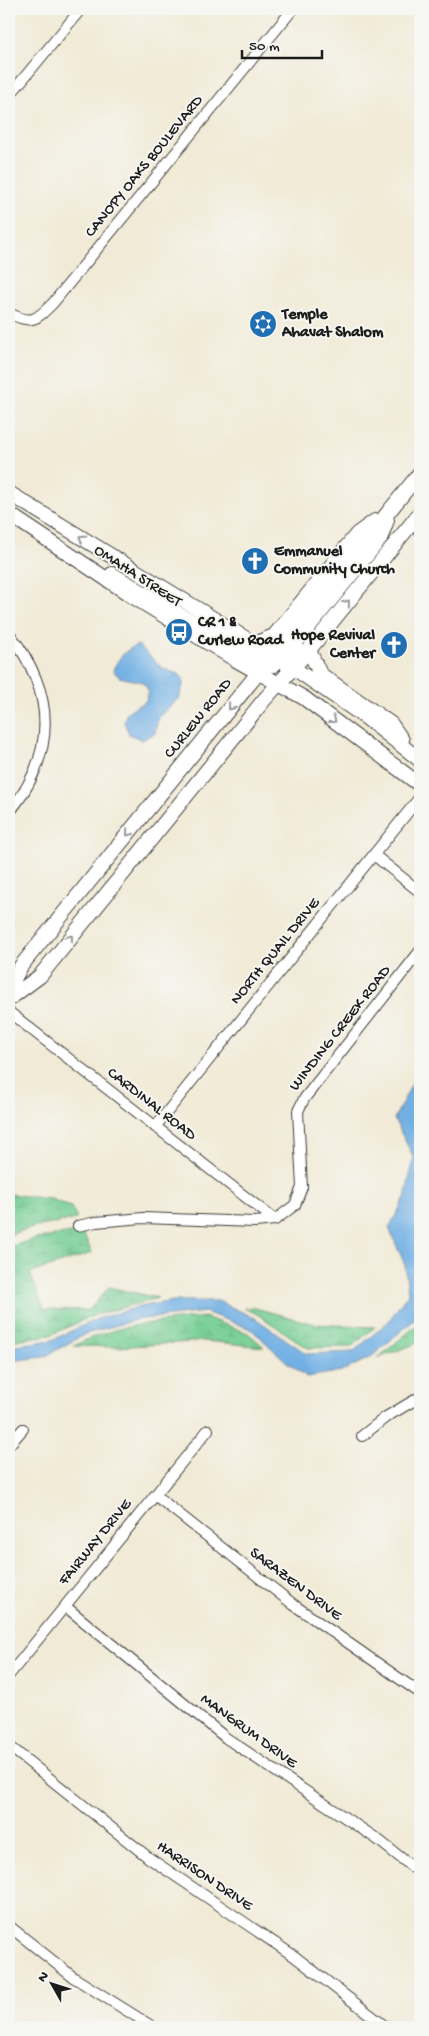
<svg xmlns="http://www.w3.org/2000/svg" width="429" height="2036" font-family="'Gochi Hand',sans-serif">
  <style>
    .wetland { fill: url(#wetland-marsh); stroke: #487558 }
    .water { fill: #72b0e4; stroke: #476680 }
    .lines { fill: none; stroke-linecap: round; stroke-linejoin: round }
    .street-casing { stroke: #3c3b38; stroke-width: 12 }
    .secondary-casing { stroke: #3c3b38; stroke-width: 16 }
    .street { stroke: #fff; stroke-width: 10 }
    .secondary { stroke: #fff; stroke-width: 14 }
    .oneway { stroke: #999 }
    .labels { text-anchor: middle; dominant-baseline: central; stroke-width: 4; stroke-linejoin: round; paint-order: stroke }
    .street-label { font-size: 16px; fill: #1c1c1c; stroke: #f6f6f2 }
    .poi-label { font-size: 16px; font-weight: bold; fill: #1c1c1c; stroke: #f6f6f2; text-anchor: start }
  </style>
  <defs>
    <pattern id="wetland-marsh" width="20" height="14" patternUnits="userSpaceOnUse" patternTransform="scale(1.25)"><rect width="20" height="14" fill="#75ce93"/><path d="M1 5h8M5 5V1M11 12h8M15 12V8" fill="none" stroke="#65b07e"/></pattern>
  </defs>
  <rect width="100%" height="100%" fill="#f6f6f2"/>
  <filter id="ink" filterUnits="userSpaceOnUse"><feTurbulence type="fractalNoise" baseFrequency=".02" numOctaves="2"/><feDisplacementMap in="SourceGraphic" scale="10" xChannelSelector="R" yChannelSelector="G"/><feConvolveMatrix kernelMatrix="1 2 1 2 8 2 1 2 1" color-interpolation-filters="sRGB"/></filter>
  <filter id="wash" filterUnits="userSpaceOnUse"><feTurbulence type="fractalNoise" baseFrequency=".0096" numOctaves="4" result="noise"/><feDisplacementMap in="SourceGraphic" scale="20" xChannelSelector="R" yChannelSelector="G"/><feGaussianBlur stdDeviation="1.12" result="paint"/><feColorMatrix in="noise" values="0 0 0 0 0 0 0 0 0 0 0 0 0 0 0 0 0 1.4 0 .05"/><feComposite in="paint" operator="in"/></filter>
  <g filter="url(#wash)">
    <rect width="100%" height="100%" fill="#f1ead6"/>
    <path class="wetland" d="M9,1194L51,1199L71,1207L77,1219L31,1228L9,1235Z
      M82,1231L92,1253L30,1273L44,1309L89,1310L109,1287L158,1298L95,1315L50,1335L9,1341V1247L35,1239Z
      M244,1308H255L315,1324L375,1327L351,1347L308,1348L257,1314Z
      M205,1317L248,1333L264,1347L205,1341L117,1347L74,1346C113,1324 161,1322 205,1317Z
      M420,1320V1342L378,1358L418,1324Z"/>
    <path class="water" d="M138,645L162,668L180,675L184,681L179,699L158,717L155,733L142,740L129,734L124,722L127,712L146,701L148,690L143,682L119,677L113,670C119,657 125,650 138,645Z
      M420,1068V1100L415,1107L420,1113V1212L416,1231L420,1266V1303L414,1320L371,1357L343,1371L307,1377L288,1363L251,1329L205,1312L135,1320L85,1334L44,1357L9,1361V1346L52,1340L97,1319L138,1307L174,1301H218L255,1318L307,1354L353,1352L388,1322L408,1294L405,1265L389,1228L405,1198L414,1158L394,1119Z"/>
  </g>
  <g filter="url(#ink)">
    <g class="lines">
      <g class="street-casing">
        <path id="street" d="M9,96L81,9
          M9,313C32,325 36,320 53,303L293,9
          M9,633C56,693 57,753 9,813
          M374,855L420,892
          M9,1012L275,1220
          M155,1127L420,797
          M78,1226L96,1222L143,1218L255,1222L275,1220L295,1205L302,1187L298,1111L304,1099L420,951
          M362,1436L386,1417L420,1397
          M9,1445L23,1429
          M155,1495L294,1605L420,1693
          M65,1606L226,1738L377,1839L420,1873
          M9,1675L208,1430
          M9,1746L149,1858L294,1956L386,2027
          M9,1926L73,1977L153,2027"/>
      </g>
      <g class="secondary-casing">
        <path id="secondary" d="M9,493L292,667L365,717L420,760
          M9,514L132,596L236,660L304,698L420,785
          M112,574L252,658L274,665
          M256,648L254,644L274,636L357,534L375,521
          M303,655L309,650L320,674L391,724L402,740
          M288,673L289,654L298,640L380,539L387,520
          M9,989L21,966L420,473
          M9,999L40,976L264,700L309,650L420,513"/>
      </g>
      <use href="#street" class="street"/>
      <use href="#secondary" class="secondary"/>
    </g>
    <defs><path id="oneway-chevron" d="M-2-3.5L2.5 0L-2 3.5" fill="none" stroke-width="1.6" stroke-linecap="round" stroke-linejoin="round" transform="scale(1.25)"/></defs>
    <g class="oneway">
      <use href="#oneway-chevron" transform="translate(82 538) rotate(-148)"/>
      <use href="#oneway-chevron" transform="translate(347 603) rotate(-51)"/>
      <use href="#oneway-chevron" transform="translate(231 707) rotate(129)"/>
      <use href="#oneway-chevron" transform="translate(333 720) rotate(36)"/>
      <use href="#oneway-chevron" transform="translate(129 833) rotate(129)"/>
      <use href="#oneway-chevron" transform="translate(70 938) rotate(-51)"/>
    </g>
  </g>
  <defs>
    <g id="synagogue-disc" transform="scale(1.4375)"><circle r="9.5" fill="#1f6fb2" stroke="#f6f6f2"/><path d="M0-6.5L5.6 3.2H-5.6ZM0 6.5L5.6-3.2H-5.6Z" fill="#fff"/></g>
    <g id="church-disc" transform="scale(1.4375)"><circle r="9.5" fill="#1f6fb2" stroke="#f6f6f2"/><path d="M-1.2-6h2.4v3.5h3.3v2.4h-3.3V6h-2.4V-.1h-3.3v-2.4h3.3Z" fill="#fff"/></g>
    <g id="bus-disc" transform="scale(1.4375)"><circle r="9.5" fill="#1f6fb2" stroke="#f6f6f2"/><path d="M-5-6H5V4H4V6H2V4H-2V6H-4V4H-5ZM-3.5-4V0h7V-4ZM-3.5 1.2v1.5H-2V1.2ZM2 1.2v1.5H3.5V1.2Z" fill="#fff"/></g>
  </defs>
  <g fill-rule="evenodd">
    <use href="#synagogue-disc" x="263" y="324"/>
    <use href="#church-disc" x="255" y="561"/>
    <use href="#bus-disc" x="179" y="632"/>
    <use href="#church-disc" x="394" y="645"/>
  </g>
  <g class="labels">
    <g class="street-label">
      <text transform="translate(145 167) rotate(-51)">CANOPY OAKS BOULEVARD</text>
      <text transform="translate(137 577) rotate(33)">OMAHA STREET</text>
      <text transform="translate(199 719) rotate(-51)">CURLEW ROAD</text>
      <text transform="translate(276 952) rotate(-51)">NORTH QUAIL DRIVE</text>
      <text transform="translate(341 1029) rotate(-52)">WINDING CREEK ROAD</text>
      <text transform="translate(151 1105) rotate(38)">CARDINAL ROAD</text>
      <text transform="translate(96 1543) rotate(-51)">FAIRWAY DRIVE</text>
      <text transform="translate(295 1585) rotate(37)">SARAZEN DRIVE</text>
      <text transform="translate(248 1732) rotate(36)">MANGRUM DRIVE</text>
      <text transform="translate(204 1877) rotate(34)">HARRISON DRIVE</text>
    </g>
    <g class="poi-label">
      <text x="282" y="315">Temple<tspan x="282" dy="18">Ahavat Shalom</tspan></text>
      <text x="274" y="552">Emmanuel<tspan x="274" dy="18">Community Church</tspan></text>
      <text x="198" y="623">CR 1 &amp;<tspan x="198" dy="18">Curlew Road</tspan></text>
      <text x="375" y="636" text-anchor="end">Hope Revival<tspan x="375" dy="18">Center</tspan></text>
    </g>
  </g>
  <rect width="429" height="2036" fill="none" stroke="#f6f6f2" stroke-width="30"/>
  <g transform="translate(52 1984) rotate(309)" stroke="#f6f6f2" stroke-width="4" paint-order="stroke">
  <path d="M0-4L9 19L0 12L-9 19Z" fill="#1c1c1c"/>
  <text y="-8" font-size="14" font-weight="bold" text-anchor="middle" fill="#1c1c1c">N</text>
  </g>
  <path d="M242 50v8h80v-8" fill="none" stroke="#1c1c1c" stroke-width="2.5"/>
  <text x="249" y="50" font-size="15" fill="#1c1c1c" stroke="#f6f6f2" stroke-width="4" paint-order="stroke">50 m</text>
</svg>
